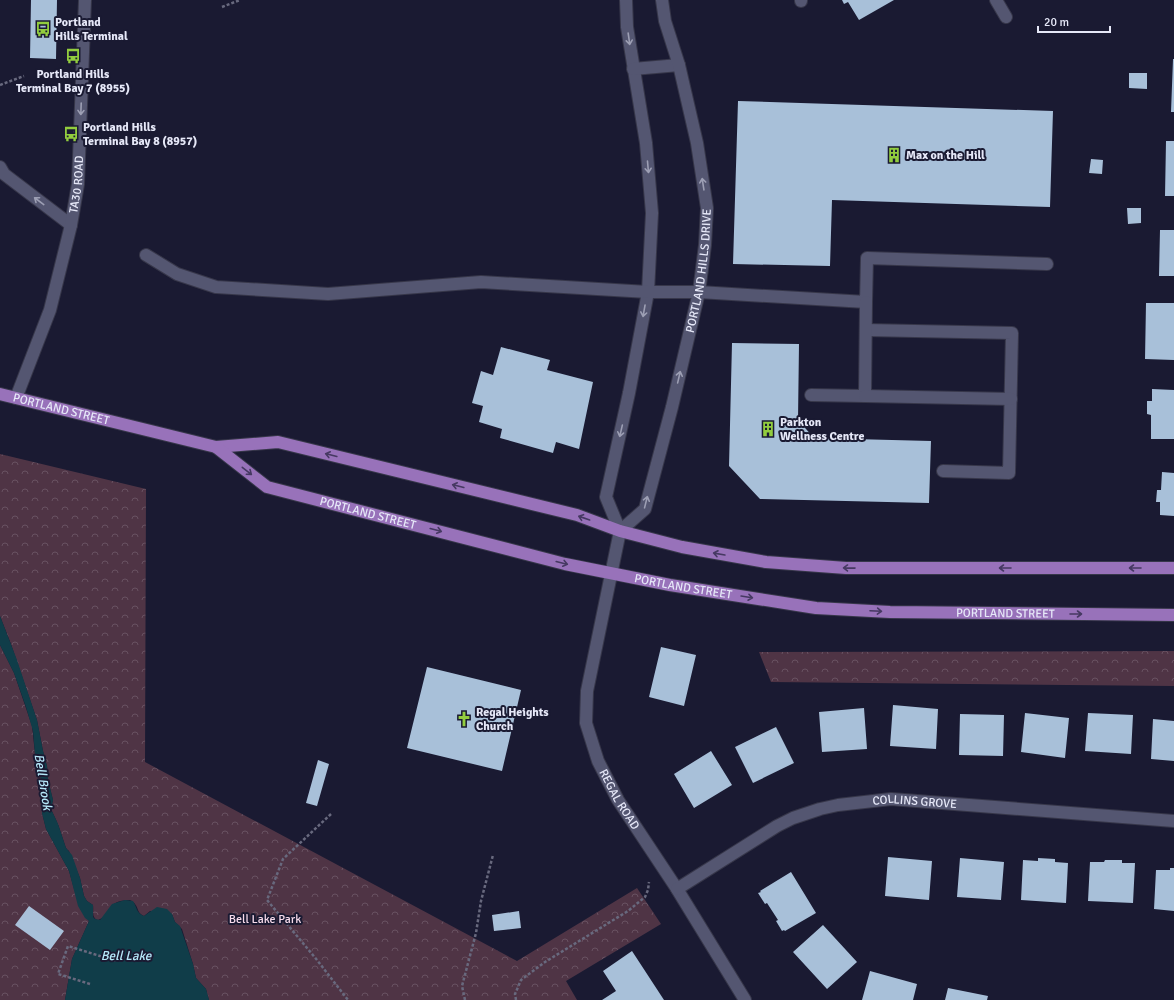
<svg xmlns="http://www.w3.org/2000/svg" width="1174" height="1000" font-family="Signika,sans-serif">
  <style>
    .forest { fill: url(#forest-crowns) }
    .water { fill: #103d49 }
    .building { fill: #a8c0d9 }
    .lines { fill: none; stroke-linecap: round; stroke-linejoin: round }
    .minor-casing { stroke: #37374a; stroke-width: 14 }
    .major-casing { stroke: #37374a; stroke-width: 14 }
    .path { stroke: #68697e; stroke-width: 2.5; stroke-dasharray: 3 2; stroke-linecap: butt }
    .minor { stroke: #545671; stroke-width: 12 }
    .major { stroke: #9872ba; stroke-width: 12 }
    .oneway { stroke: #9d9fb4 }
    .oneway2 { stroke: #463962 }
    .labels { text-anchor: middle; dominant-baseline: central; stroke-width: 4; stroke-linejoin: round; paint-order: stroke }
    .poi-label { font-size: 12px; font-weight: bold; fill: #e6e8f8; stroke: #1a1a32; text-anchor: start }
    .street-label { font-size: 12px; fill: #e6e8f8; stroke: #1a1a32 }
    .park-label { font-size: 12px; fill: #f7dbeb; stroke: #1a1a32 }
    .water-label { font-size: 13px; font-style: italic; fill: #b5e7f9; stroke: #1a1a32 }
  </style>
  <defs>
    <pattern id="forest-crowns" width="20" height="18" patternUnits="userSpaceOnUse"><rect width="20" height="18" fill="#4f3445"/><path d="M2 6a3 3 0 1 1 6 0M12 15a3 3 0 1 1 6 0" fill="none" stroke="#685161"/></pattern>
  </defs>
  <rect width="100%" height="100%" fill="#1a1a32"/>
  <path class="forest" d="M0,454L146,489L145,762L517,961L637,888L661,924L566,981L577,1000H209L206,989L196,978L193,964L182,929L175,922L172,914L150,911L144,916C137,913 139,909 135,904C134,902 132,901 130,900C104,901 114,913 98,920C91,918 94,911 93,905L87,901L84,896L80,878L69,851L66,848L58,824L51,809L53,800L48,780L47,766L43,751L37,720L11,644L0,616Z
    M0,645L14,673L32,726L35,754L42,783V813L46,829L69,871L74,889L89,921L72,959L65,1000H0Z
    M1174,651V686L771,682L759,652Z"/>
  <path class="water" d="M0,616L17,660L37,720L43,751L47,766L48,780L53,800L51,809L58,824L66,848L72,855L80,878L84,896L87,901L93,905V917L95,919L100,920L112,904L125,900L133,901C137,907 136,913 144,916L157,907L167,909L172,914L175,922L180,926L193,964L196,978L206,989L209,1000H65L72,959L89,921L85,918L78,906L69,871L46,829L42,813V783L35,754L33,731L26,707L14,673L0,645Z"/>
  <path class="building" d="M31,0H57L56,59L30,58Z
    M842,0H894L859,20L848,2L844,4Z
    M1173,59H1174V112H1171Z
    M1129,73H1147V89L1129,88Z
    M738,101L1053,111L1050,207L832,200L830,266L733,264Z
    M1166,141H1174V196H1165Z
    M1091,159L1103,160L1102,174L1089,173Z
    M1127,208H1141V223L1128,224Z
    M1160,230H1174V276H1159Z
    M1146,303H1174V360L1145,359Z
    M732,343L799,344L798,420L814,438L931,441L929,503L760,499L729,466Z
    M501,347L550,360L547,370L593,382L579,449L556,442L553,453L500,438L502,429L479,422L483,406L472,403L481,371L493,375Z
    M1152,389L1174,390V439H1151V415L1147,414V401H1152Z
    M1162,472L1174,473V516L1160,515V502H1156L1157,490H1161Z
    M661,647L696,655L684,706L649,697Z
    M427,667L521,690L502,771L407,748Z
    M893,705L938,709L936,749L890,746Z
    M864,708L867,749L822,752L819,712Z
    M1025,713L1069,718L1065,758L1021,752Z
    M1088,713L1133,715L1131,754L1085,751Z
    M960,714L1004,715L1003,756L959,755Z
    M1153,719L1174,721V761L1151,759Z
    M776,727L794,763L753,783L735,747Z
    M711,751L732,785L694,808L674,774Z
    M318,760L329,764L317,806L306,803Z
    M888,857L932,861L929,900L885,896Z
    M960,858L1004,862L1001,900L957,897Z
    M1038,858L1055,859V862L1068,863L1066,903L1021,900L1023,860L1038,861Z
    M1105,860H1122V863H1135L1133,903L1088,901L1090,862H1104Z
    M1170,868H1174V911L1154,909L1156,870H1170Z
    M791,872L816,913L785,931L784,930L782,931L776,921L778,920L767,903L765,904L758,893L761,892L760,891Z
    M29,906L64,931L50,950L15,925Z
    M519,911L521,928L494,931L492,915Z
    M823,925L857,962L827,989L793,952Z
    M632,951L664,1000H602L616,991L603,971Z
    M870,971L917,984L913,1000H862Z
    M948,988L988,996L987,1000H945Z"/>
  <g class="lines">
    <g class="minor-casing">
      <g id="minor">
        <path id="s1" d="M626,0L627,27L646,143L652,213L648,292L629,393L606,497L620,531L587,691L586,723L598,761L618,800L677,889L745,1000"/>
        <path d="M801,0V1"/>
        <path d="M996,0L1006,17"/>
        <path d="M633,69L679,65"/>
        <path d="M0,167L4,174L71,225"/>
        <path d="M146,255L177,274L216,287L328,294L481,282L648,292H699L866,302L867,258L1047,264"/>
        <path d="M866,330L1012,333L1009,473L943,471"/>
        <path d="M811,395L865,396L866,302"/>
        <path d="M865,396L1011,399"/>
        <path id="s2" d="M16,398L50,310L71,225L78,184L85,0"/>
        <path id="s3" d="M620,531L645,509L672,407L699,292L705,245L707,208L697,143L679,65L665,21L662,0"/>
        <path id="s4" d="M677,889L777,826L793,818L820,809L838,805L891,799L1174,821"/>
      </g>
    </g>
    <g class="major-casing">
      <g id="major">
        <path id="s5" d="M0,394L216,447L278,442L577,515L620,531L682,547L766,562L846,568H1174"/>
        <path id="s6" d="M216,447L267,487L565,564L670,585L816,608L890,612L1174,615"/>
      </g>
    </g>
    <path class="path" d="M222,7L240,0
      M0,85L24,76
      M331,814L283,859L267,900L317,960L348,1000
      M90,984L58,974L68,946L116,961
      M465,1000L462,986L476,933L481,901L493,855
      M516,1000L515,994L521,980L545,962L628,911L645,897L648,890L649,882"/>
    <use href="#minor" class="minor"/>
    <use href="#major" class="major"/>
  </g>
  <defs><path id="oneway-shaft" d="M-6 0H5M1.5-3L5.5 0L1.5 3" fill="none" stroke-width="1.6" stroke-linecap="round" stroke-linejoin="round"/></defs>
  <g class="oneway">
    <use href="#oneway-shaft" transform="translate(629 39) rotate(82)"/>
    <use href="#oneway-shaft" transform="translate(81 109) rotate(92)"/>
    <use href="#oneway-shaft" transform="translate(648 167) rotate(85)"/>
    <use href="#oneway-shaft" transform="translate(703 184) rotate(-99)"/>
    <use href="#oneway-shaft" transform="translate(39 201) rotate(-143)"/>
    <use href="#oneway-shaft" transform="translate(644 311) rotate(100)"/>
    <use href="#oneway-shaft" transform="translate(679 377) rotate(-77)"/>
    <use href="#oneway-shaft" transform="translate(621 431) rotate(103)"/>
    <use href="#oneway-shaft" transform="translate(646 502) rotate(-76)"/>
  </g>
  <g class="oneway2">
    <use href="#oneway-shaft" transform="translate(331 455) rotate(-166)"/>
    <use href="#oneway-shaft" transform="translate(247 471) rotate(38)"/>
    <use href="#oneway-shaft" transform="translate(458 486) rotate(-166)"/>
    <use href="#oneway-shaft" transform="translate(584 518) rotate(-161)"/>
    <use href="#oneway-shaft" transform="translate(436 530) rotate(15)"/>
    <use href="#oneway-shaft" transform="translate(719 554) rotate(-170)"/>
    <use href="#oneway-shaft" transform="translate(562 563) rotate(14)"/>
    <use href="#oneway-shaft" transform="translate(849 568) rotate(-179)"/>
    <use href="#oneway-shaft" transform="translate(1005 568) rotate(180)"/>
    <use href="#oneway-shaft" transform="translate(1135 568) rotate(180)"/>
    <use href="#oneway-shaft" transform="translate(747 597) rotate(9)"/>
    <use href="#oneway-shaft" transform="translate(876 611) rotate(3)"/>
    <use href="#oneway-shaft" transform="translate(1076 614)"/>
  </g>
  <defs>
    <g id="bus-bare" transform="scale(1.2)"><path d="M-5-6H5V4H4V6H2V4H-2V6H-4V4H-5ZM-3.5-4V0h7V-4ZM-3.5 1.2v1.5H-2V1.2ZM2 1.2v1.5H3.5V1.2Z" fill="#92cd3e" stroke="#1a1a32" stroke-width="2.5" paint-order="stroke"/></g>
    <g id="building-bare" transform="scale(1.2)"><path d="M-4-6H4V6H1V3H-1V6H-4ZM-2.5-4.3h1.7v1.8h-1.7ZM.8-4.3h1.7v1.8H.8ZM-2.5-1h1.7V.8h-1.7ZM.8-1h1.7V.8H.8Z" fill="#92cd3e" stroke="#1a1a32" stroke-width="2.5" paint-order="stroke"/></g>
    <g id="church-bare" transform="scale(1.2)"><path d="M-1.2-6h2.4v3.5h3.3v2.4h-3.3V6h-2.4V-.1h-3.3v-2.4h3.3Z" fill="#92cd3e" stroke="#1a1a32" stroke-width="2.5" paint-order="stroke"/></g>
  </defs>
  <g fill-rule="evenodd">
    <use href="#bus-bare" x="43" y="29"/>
    <use href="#bus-bare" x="73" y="56"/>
    <use href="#bus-bare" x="71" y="134"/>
    <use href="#building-bare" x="894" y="155"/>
    <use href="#building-bare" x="768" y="429"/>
    <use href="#church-bare" x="464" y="719"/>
  </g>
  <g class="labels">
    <g class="poi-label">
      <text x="55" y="22">Portland<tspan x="55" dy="14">Hills Terminal</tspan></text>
      <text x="73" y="74" text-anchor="middle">Portland Hills<tspan x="73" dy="14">Terminal Bay 7 (8955)</tspan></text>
      <text x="83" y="127">Portland Hills<tspan x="83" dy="14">Terminal Bay 8 (8957)</tspan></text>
      <text x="906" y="155">Max on the Hill</text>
      <text x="780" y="422">Parkton<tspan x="780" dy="14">Wellness Centre</tspan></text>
      <text x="476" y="712">Regal Heights<tspan x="476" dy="14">Church</tspan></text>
    </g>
    <g class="street-label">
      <text stroke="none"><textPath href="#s2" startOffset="223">TA30 ROAD</textPath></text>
      <text stroke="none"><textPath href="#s3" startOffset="278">PORTLAND HILLS DRIVE</textPath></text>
      <text stroke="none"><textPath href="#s5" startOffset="63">PORTLAND STREET</textPath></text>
      <text stroke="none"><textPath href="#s6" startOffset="169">PORTLAND STREET</textPath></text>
      <text stroke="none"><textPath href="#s6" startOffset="493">PORTLAND STREET</textPath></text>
      <text stroke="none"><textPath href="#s6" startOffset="817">PORTLAND STREET</textPath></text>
      <text stroke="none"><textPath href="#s1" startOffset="819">REGAL ROAD</textPath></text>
      <text stroke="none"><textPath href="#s4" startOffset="260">COLLINS GROVE</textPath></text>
    </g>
    <g class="park-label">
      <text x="265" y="919">Bell Lake Park</text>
    </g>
    <g class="water-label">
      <text transform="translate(43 782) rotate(81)">Bell Brook</text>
      <text x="126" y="956">Bell Lake</text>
    </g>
  </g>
  <path d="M1038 26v6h72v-6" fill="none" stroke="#e6e8f8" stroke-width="2"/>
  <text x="1044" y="26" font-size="12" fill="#e6e8f8" stroke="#1a1a32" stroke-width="3" paint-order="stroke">20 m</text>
</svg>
